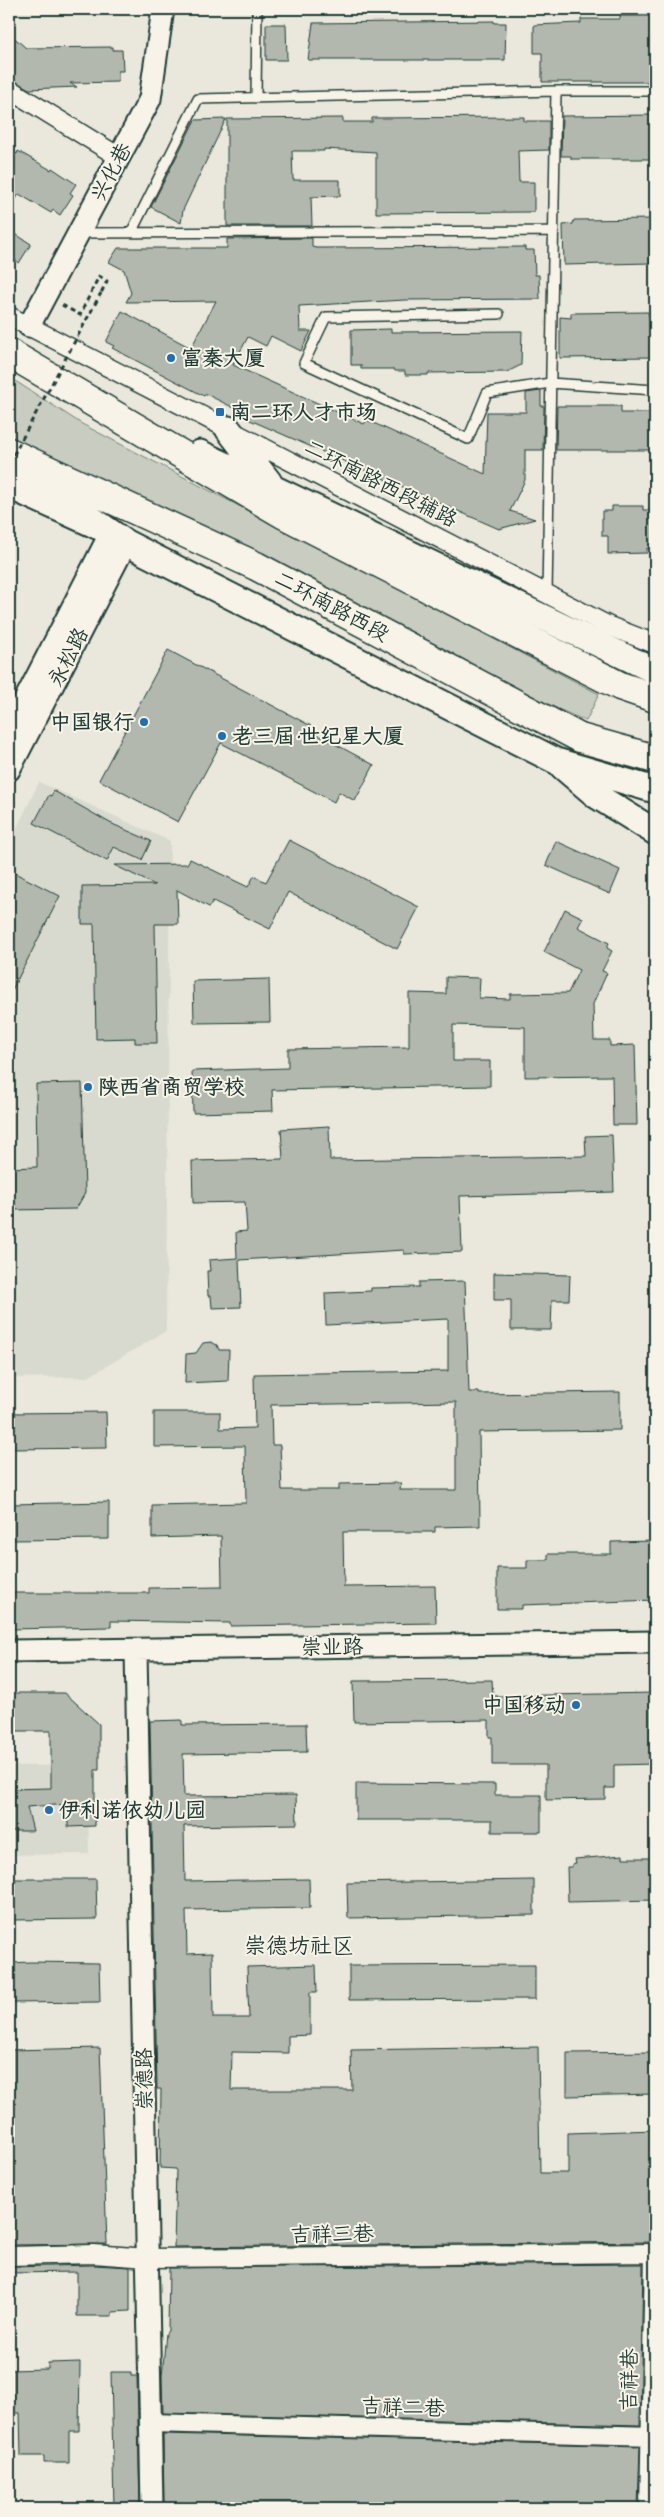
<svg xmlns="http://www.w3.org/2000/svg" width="664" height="2517" font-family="Caveat,'LXGW WenKai TC',sans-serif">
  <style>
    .built { fill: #d9dacf }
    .green { fill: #c8ccc1; stroke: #74847a }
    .building { fill: #b2b8ae; stroke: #1f3d34; fill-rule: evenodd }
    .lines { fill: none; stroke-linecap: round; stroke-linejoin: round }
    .service-casing { stroke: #1f3d34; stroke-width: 12 }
    .minor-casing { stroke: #1f3d34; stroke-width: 21 }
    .tertiary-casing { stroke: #1f3d34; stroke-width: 25 }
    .secondary-casing { stroke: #1f3d34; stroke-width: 29 }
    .trunk-casing { stroke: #1f3d34; stroke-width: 31 }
    .path { stroke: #1f3d34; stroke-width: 3; stroke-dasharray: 5 4; stroke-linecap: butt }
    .service { stroke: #f7f3e8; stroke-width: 9 }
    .minor { stroke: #f7f3e8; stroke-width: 18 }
    .tertiary { stroke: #f7f3e8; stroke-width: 21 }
    .secondary { stroke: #f7f3e8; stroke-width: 25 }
    .trunk { stroke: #f7f3e8; stroke-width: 28 }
    .path-bridge { stroke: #1f3d34; stroke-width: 3; stroke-dasharray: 5 4; stroke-linecap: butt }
    .poi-dot { fill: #1f6fb2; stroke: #f7f3e8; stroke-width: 2 }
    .labels { text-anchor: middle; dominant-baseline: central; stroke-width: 4; stroke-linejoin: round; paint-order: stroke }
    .street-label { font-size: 21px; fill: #1f3d34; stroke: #f7f3e8 }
    .poi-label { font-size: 21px; font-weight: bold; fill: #1f3d34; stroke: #f7f3e8; text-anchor: start }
    .neighbourhood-label { font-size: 22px; fill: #1f3d34; stroke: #f7f3e8 }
  </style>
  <rect width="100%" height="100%" fill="#eae8dd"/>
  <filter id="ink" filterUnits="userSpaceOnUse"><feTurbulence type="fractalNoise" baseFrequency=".02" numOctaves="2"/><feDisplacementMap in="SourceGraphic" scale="10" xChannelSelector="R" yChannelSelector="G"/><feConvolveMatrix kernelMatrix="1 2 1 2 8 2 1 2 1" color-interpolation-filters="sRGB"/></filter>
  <g filter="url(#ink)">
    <path class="built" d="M39,782L170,841L166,1331L88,1377L9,1378V844Z
      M88,1765L89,1854L9,1855V1766Z"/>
    <path class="green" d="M9,377L82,424L599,694L586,721L512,689L9,436Z"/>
    <path class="building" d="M620,16H655V82H542V53H534V25L581,23V19H620Z
      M494,21V23H506L505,60H308L313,23Z
      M266,24H286L287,60H266Z
      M9,33L26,48L113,47V50H122L123,71H118V82L70,83L77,87L29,89L9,78Z
      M655,115V159H571V156H561L562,116Z
      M524,117V121H549V150L518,151L519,182H534V212L376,213V152L324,149V151H292L293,180H340V196L311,197L312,226H227V119L343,118V122H372V118Z
      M226,119L183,210L181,223L151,207L195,120Z
      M9,149L17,154L18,151L51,170L52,168L76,184L70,193L73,195L60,215L53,210L51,213L19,194L9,210Z
      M655,219V259H651V263L564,265L563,225L573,224L574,220Z
      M9,230L31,244L19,263L9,256Z
      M312,238V247L316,248L525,247V250H534L535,275H539L540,299L405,300L299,306L300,331H311L301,351L271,336L266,346L248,337L233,365L364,424L367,420L485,474L487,412H526V393L541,391V406H544L543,450H525V480L510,511L535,519L499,529L234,413L236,409L206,394L204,396L112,348L114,346L106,342L122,311L191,348L216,301L126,302L131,293L124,270L109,262L118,248H227V239Z
      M648,312L649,317H655V357L560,358V317L571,318V313Z
      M391,329V332L522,331L521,365L507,372L428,373V375H405V371H395L394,369H361V365H351V330Z
      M557,406H621V413H655V450H556Z
      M612,506H643V510H653L655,548H647V553L608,554V536H602V511H612Z
      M168,650L311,726L309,730L374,765L355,801L339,792L334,802L221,743L178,822L99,780Z
      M54,791L110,823L151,841L142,860L114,847L107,861L34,823L49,795L51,796Z
      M289,840L419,907L397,949L288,892L270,929L213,901L209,907L177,890L178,924H155L157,1043H135V1038L96,1039L94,924H82V886L155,885L114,865L187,864L190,859L248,887L254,876L266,882Z
      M556,841L620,870L610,894L546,865Z
      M9,870L60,896L9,996Z
      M565,909L583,918L578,927L609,943L607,948L612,951L602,971L607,973L593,1004L594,1040H610V1046L635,1045L637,1125H613L612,1076L525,1077V1027L453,1025V1061H490V1086L272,1090L273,1111L193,1113L192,1071L288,1068V1049L409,1047V993L446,994V977L480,978L479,998L510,999V994L568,993L579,970L544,952Z
      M269,979L270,1022L194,1023L193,981Z
      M82,1083L85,1193L76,1209L9,1210V1168L37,1167L36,1084Z
      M329,1126L330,1160L586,1156L585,1136L612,1135L614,1192L460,1196L462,1252L404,1254V1250L239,1260L241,1307L212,1308L211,1296H208L207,1271H210L209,1260L237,1258L236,1232L247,1231L245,1202L193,1203L192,1161L283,1159L281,1129Z
      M494,1273L570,1275L569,1300H552L551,1330H511V1300H494Z
      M465,1281L469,1392H479V1394L620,1392V1430L479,1432L480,1526L435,1527V1532H343L344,1587L435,1586L436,1623L230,1626V1623L111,1621V1627L9,1629V1593H149V1588L222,1587L221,1536L152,1538V1505L246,1503L245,1446L154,1447V1412H220V1429L255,1428L254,1374L448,1371V1319L326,1325L325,1293L371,1291V1288L419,1287V1282ZM456,1402V1490H400L401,1483L339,1484V1490H282L280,1445H272L271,1405Z
      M211,1342L217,1345L219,1350H229L228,1381L185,1383L186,1354L196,1353L203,1343Z
      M106,1412L107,1448L9,1449V1413Z
      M109,1502V1539L9,1540V1504Z
      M655,1541V1600L522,1605V1609H497V1568H527V1560H548V1554H611V1542Z
      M492,1680L493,1696L655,1693V1764L614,1765V1788H605V1799L546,1800V1765H492V1737H489V1720L354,1722L353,1681Z
      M9,1693H65L99,1724V1770H95V1826L68,1827V1804L27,1807L33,1831H9V1789L51,1788V1731H9Z
      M182,1720V1725L306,1724L307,1752L183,1754L184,1796L296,1795L297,1824L184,1826L185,1881L309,1879L310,1908L186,1910L187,1954L212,1953L213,2018H249L247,1967L316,1965L317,1992H310V2035L288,2036V2053L232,2052L231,2090H352L351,2050L538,2047L540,2173H568V2133L655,2130V2242L174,2247L176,2169L160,2168L161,2089H157L150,1721Z
      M356,1783L495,1784V1795H541V1832H492V1820H356Z
      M623,1855V1858H655V1900L568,1902L567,1867H572V1864L576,1863L575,1859Z
      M9,1879H96L97,1919L9,1920Z
      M534,1880V1915L348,1918L347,1883Z
      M31,1962L99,1963L100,2002L9,2003V1963Z
      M535,1965V1999L349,2000V1966Z
      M100,2048L107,2244L9,2245V2050Z
      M655,2052V2094L567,2096V2053Z
      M643,2264L640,2425L163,2413L162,2376L166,2333L168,2331L169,2268Z
      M93,2265L130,2267V2311L112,2312V2316H77V2272L9,2273V2267Z
      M80,2362L79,2431H69V2463H44V2456H21L20,2413H9V2370L48,2369V2363Z
      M111,2372H131V2376H137L140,2508H114Z
      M163,2434L640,2446L638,2508H164Z"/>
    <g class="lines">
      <g class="service-casing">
        <path id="service" d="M256,98L257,9
          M78,233L553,231
          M131,233L198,99L556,91
          M499,314L326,317L304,363L468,439L487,393L550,383L655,390
          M547,594L556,91H655"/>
      </g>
      <g class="minor-casing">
        <path id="minor" d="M9,89L119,157
          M9,316L609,626L655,644
          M9,2256L93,2254L148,2258L655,2253
          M150,2423L655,2436
          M649,2508L654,2253"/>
      </g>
      <g class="tertiary-casing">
        <path id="tertiary" d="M29,326L150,99L163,9
          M9,488L110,534L9,731
          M9,770L126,543
          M136,1650L152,2508
          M9,1651L655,1642"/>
      </g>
      <g class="secondary-casing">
        <path id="secondary" d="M228,429L269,482
          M200,453L655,671
          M9,461L126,543L556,761L655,790
          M563,767L597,796L655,832"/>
      </g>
      <g class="trunk-casing">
        <path id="trunk" d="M9,353L283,514L620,686L655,698
          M9,452L256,566L580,738L655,759"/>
      </g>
      <path class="path" d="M62,305L80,315L99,276L107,281L101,293"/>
      <use href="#service" class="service"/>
      <use href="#minor" class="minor"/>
      <use href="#tertiary" class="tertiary"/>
      <use href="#secondary" class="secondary"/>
      <use href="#trunk" class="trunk"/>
      <path class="path-bridge" d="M9,463L101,293"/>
    </g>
  </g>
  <g class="poi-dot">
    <circle cx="171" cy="358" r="5"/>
    <rect x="215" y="407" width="10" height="10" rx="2.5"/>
    <circle cx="144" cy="722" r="5"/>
    <circle cx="222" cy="736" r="5"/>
    <circle cx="88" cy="1087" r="5"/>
    <circle cx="576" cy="1705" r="5"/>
    <circle cx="49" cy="1810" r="5"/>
  </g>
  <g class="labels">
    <g class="street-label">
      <text transform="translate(111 172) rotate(-62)">兴化巷</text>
      <text transform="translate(381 483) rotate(27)">二环南路西段辅路</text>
      <text transform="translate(332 606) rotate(28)">二环南路西段</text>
      <text transform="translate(68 657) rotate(-63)">永松路</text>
      <text transform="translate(332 1647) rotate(-1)">崇业路</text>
      <text transform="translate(144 2079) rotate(-91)">崇德路</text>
      <text transform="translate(332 2234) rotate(-1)">吉祥三巷</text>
      <text transform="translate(629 2380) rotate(-89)">吉祥巷</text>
      <text transform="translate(403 2407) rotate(2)">吉祥二巷</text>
    </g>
    <g class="poi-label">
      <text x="181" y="358">富秦大厦</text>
      <text x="230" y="412">南二环人才市场</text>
      <text x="134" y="722" text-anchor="end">中国银行</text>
      <text x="232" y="736">老三届·世纪星大厦</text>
      <text x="98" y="1087">陕西省商贸学校</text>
      <text x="566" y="1705" text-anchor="end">中国移动</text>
      <text x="59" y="1810">伊利诺依幼儿园</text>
    </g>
    <g class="neighbourhood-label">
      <text x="299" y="1946">崇德坊社区</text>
    </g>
  </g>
  <rect width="664" height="2517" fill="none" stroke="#f7f3e8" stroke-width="30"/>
  <rect x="15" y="15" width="634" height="2487" fill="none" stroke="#1f3d34" stroke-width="2" filter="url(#ink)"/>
</svg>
